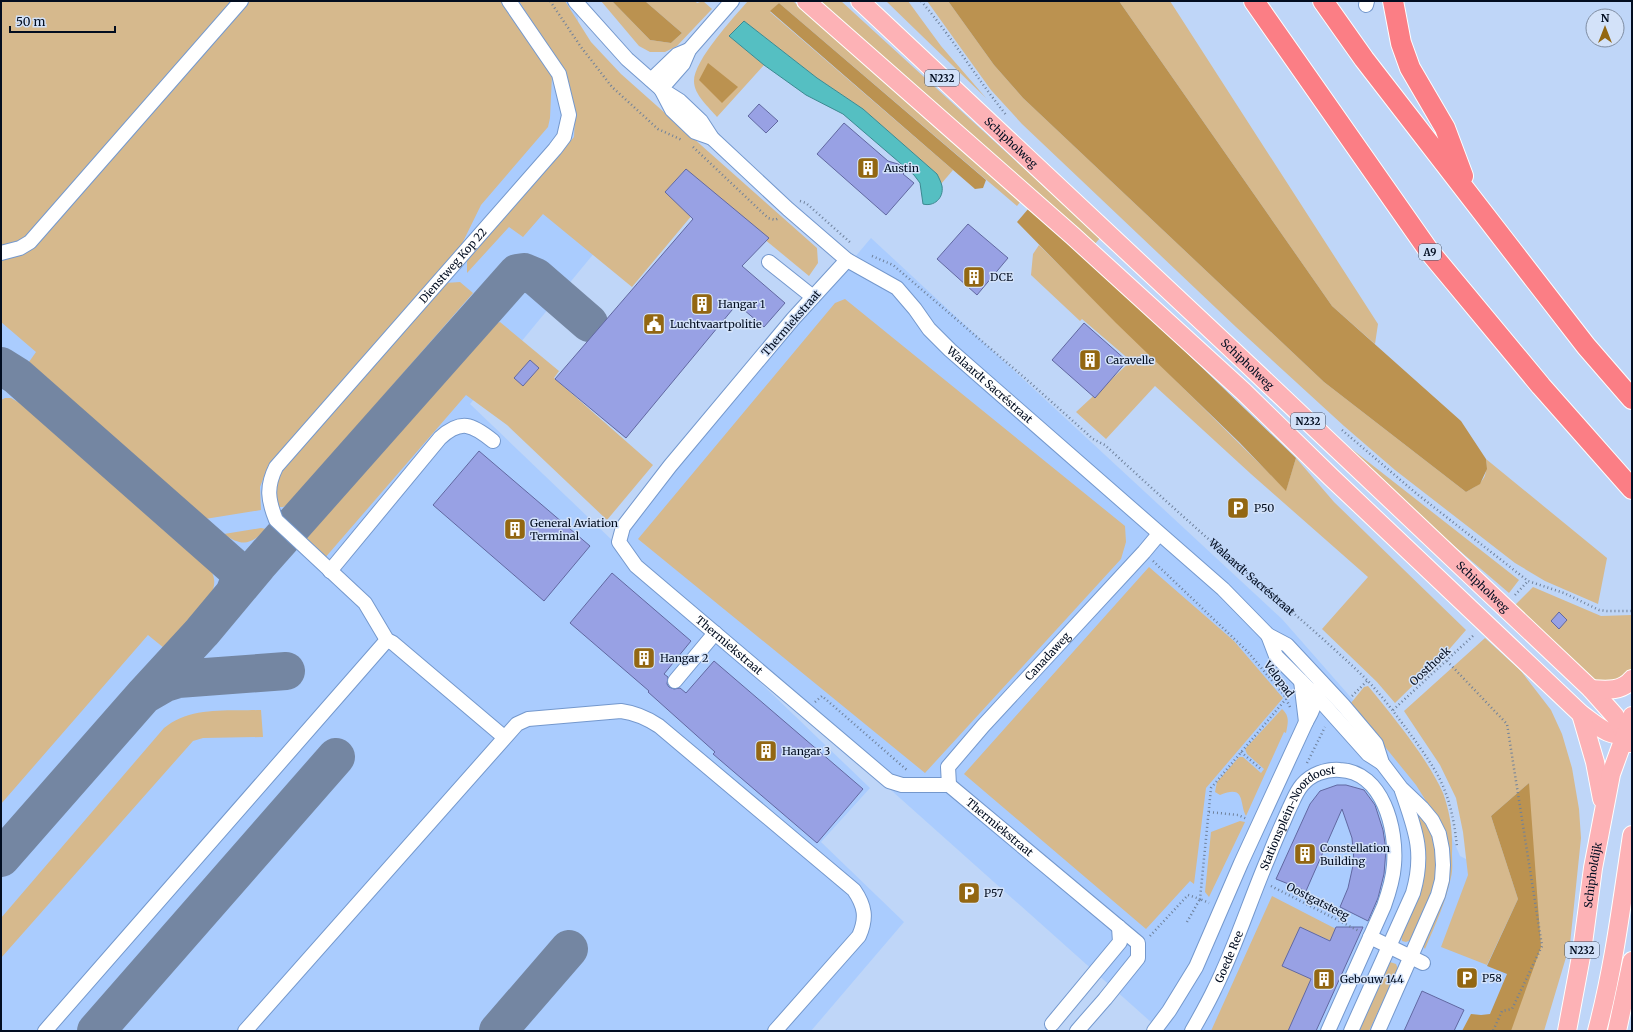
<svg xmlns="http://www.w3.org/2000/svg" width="1633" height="1032" font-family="Merriweather,serif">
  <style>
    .built { fill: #aaccfe }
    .green { fill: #d6b98d }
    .forest { fill: #bb9250 }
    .water { fill: #55bfc2; stroke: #3c8a91 }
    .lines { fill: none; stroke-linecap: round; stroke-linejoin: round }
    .taxiway { stroke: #7486a2; stroke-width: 38 }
    .building { fill: #98a1e4; stroke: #6168a1 }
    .minor-casing { stroke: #7498cd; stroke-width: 16 }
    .major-casing { stroke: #fff; stroke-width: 20 }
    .highway-casing { stroke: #fff; stroke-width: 22 }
    .path { stroke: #6e809b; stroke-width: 2.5; stroke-dasharray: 1 3; stroke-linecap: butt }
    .minor { stroke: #fff; stroke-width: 14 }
    .major { stroke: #fdb2b6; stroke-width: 18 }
    .highway { stroke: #fb7e85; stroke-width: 20 }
    .labels { text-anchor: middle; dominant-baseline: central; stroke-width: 3; stroke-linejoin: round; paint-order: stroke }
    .shield { fill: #d3e2f9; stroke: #414d61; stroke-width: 1 }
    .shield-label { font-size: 10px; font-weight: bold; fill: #020d20 }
    .street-label { font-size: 11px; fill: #020d20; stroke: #d3e2f9 }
    .poi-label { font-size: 11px; fill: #020d20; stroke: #d3e2f9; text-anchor: start }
  </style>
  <rect width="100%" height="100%" fill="#bfd6f8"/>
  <path class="built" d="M1,1H577L582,90L665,167L470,404L614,542L871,238L1282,619L1433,791L1460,856L1566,909L1521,1031H1161L622,550L870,788L821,842L904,922L811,1031H1Z"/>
  <path class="green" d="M1,1H233L22,241L1,248Z
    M249,1H504L552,75L550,118L548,127L481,205L458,252L268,466L260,487L261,510L205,519L29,362L36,352L1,322V259L36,244Z
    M519,1H565L591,42L621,74L817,248L818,263L809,276L683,172L666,191L693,214L632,287L543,214L523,237L509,227L467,273V258L574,137L575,117L555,58Z
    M601,1H612L650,40L671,43L682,33L645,1H695L697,3L703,1L712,9L677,46L665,52H650L639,46Z
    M748,1H793L949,140L1021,201L1017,206L779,3L770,12L953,170L941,184L937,174L863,109L817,78L744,21L729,36L764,65L717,117C709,107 694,95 694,81C694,60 734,17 748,1Z
    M814,1H841L1100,238L1094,245Z
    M886,1H908L941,46L986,98Z
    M927,1H948L994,65L1023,98L1324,382L1466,492C1482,483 1488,479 1486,459L1607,558L1598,604L1545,581L1515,563L1395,470L1344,426L1236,327L1022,124L991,90Z
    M1119,1H1170L1378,324L1375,344L1332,306Z
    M1039,245L1286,490L1296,458L1334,502L1466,630L1446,653L1395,703L1377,682L1322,629L1368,577L1251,474L1155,386L1106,439L1076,412L1131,361L1082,319L1080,321L1031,275L1033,254Z
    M460,282L473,293L289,504L283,507H276L275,485L282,469L445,283Z
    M845,299L1125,526L1126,542L1121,559L925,773L638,539L835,303Z
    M500,322L559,371L554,378L653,465L607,520L507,425L466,395L324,559L303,541L494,324Z
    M5,398H11L23,405L204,561C214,572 218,582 210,596L164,648L148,635L1,804V400Z
    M1339,439L1519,580L1509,593L1439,533Z
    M261,528L266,529C251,545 242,547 224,534Z
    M1149,567L1234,641L1283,698L1206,788L1194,884L1190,881L1146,929L964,774Z
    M1533,587L1601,616L1632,615V667L1629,674C1615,680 1609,684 1594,680L1513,607Z
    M1485,638L1521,671L1551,710L1562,734L1572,768L1579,809L1581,838L1570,944L1544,1031H1511L1529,783L1491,816L1518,899L1487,965L1441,947L1468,875L1463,832L1456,798L1440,765L1404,711Z
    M1368,686C1392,715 1428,759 1443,793C1450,812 1453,833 1452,853C1452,861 1453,870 1451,877C1446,902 1435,925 1425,949L1421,943L1447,874L1433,812L1416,785L1351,705V703L1364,687Z
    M1282,709C1290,716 1288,723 1286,733L1284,732L1246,816C1239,803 1246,784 1220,795L1215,792L1217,782L1239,757H1243L1261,773L1264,769L1247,754L1245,749Z
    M261,710L263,737L203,738L193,741L1,958V918L164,728C190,706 229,711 261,710Z
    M1416,812C1422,816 1425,824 1429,830C1449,867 1426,905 1411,940L1406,942L1402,941L1401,935C1423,884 1433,868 1416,812Z
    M1240,821L1245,822L1209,897L1205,892L1211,832Z
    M1272,896L1336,929L1331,941L1301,928L1316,977L1291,1031H1211Z
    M1390,962L1396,964L1398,969L1369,1031H1358Z"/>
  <path class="forest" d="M612,1H645L682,33L671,43L650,40Z
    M948,1H1119L1332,306L1461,421L1486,459L1487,469L1480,484L1466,492L1324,382L1023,98L994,65Z
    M779,3L986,180L983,188L975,189L770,11Z
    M708,63L738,87L722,103L699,80Z
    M1029,208L1114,283L1296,458L1286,491L1239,442L1116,323L1017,222Z
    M1529,783L1541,947L1511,1031H1462L1471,1014L1481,1015L1490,1014L1507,974L1487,966L1518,899L1491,816Z"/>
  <path class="water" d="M744,21L817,78L863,109L937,174C939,178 941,182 942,186C944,198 934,207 923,204L920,183L914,175L843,114L806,95L764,65L729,36Z"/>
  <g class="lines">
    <path class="taxiway" d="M1,366L17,376L236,569L239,581L235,591
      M146,694L165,683L178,679L286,671
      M1,858L145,694L202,632L258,565L517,273L524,272L536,277L589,323
      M96,1031L336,757
      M498,1031L569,949"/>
  </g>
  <path class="building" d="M759,104L778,121L766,133L748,116Z
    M844,123L888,161L898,164L907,170L903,174L914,183L886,215L817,154Z
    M686,169L769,238L742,266L785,303L764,327L737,304L626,438L555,379L693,219L665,192Z
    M968,224L1008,258L977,295L937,259Z
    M1084,323L1127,361L1095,398L1052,360Z
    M530,360L539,368L523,386L514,378Z
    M479,451L590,546L544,601L433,505Z
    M612,573L691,641L664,674L668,677L667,684L669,687L674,689L680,688L686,693L714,661L863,789L817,843L713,754L715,752L648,692L649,691L570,623Z
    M1559,612L1567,620L1559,629L1551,621Z
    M1337,785H1346L1364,790L1375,805L1383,830L1386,850L1384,874L1378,898L1368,921L1340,907L1348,888L1354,861L1352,838L1342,809L1306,891L1276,879L1310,804L1320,791Z
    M1300,927L1330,941L1336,927H1363L1316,1031H1288L1311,979L1282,966Z
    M1422,991L1464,1010L1454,1031H1404Z"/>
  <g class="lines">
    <g class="minor-casing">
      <g id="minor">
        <path id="s2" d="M575,1L627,59L661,89L680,101L701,121L712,138L788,209L847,260L897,288L915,309L929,329L950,350L1223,589L1268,635L1287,645L1343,705L1376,744L1382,763L1401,788L1422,808L1432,820L1439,834L1442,849L1443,865L1442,880L1438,895L1378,1031"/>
        <path d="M1366,5L1367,1"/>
        <path d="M651,80L677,55L689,50"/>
        <path d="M661,89L683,64L689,50L732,1"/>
        <path d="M661,89L672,110L695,132L712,138"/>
        <path d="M1,253L20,248L30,242L241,1"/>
        <path id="s3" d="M847,260L793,319L670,466L623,527L619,542L636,566L889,781L902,785H949L1138,943V958L1105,999L1077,1031"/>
        <path d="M769,262L813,297"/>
        <path d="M330,571L440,438C461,419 472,424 493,441"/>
        <path d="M1268,635L1276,656L1318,698L1368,754L1382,763"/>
        <path d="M675,681L715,633"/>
        <path d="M1301,681L1306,722"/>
        <path id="s4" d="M504,737L393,643L387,640L365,603L276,520C268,500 266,487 276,467L555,149L564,137L569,115L559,74L509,1"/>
        <path id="s5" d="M949,785L948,767L983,726L1144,552L1159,534"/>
        <path d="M1370,937L1423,963"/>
        <path d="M1052,1024L1120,942L1119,927"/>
        <path d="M45,1031L387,640"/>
        <path d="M245,1031L517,724L528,719L621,711C636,713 647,718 659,726L854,890C865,906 867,918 859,936L775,1031"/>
        <path d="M1154,1031L1169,1011L1196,967L1241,863L1306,722C1314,709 1318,697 1321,682"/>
        <path id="s6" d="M1192,1031C1200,1017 1208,1003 1215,988C1236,946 1250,900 1269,856C1275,840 1282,825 1289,809C1293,801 1296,792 1302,785C1311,774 1326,769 1340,770C1383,772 1397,829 1394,865C1393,879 1389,892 1384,906L1328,1031"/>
        <path d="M1351,1031L1413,893C1425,852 1415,829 1402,791"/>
      </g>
    </g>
    <g class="major-casing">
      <g id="major">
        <path d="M806,1L1073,236L1244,392L1331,477L1581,714C1602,729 1605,735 1632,736"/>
        <path id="s7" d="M860,1L1242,359L1591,689L1615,716L1630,743"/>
        <path d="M1591,689C1605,690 1622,692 1632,679"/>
        <path d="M1581,714L1595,762L1602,799"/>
        <path id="s8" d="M1567,1031L1582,951L1593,868L1611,774L1632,716"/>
        <path d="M1597,1031C1614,967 1622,901 1632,835"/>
        <path d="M1617,1031L1632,961"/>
      </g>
    </g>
    <g class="highway-casing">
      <path id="highway" d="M1254,1L1429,251L1541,386L1632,489
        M1323,1L1364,59L1586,346L1632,399
        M1393,1L1401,43L1410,68L1445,128L1463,176"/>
    </g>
    <g class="path">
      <path d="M550,1L581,47L612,87L658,129L682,140"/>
      <path d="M921,1C952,37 977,79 1007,116"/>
      <path d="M693,147L768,218L775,220L779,218"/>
      <path d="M800,201L806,203L852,244"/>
      <path id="s1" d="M872,256L893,265L1026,379L1093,439L1105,445C1150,487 1196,528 1242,569C1284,605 1327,641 1367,680C1384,698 1399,719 1414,739C1425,755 1438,772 1445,791C1452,809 1455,828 1457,847"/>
      <path d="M1342,430L1417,494L1528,581L1564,593L1599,610L1607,611H1632"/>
      <path d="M1153,561L1248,652L1284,695L1290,707"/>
      <path d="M1515,595L1528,581"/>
      <path d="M1447,661L1507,724L1542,946L1512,1009L1502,1011L1493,1031"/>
      <path d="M1352,696L1367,681"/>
      <path d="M815,702L822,696L908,771"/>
      <path d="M1393,710L1475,634"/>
      <path d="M1241,752L1262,770"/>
      <path d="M1307,763L1325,727"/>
      <path d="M1209,812L1238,815L1247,819"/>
      <path d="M1271,886L1359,931"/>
      <path d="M1187,922L1200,899L1209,903"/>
      <path d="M1150,936L1188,895L1200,899L1211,788L1286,699"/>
    </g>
    <use href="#minor" class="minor"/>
    <use href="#major" class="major"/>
    <use href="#highway" class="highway"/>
  </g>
  <defs>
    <g id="building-square" transform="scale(1.15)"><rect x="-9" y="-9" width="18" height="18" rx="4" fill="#936712" stroke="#d3e2f9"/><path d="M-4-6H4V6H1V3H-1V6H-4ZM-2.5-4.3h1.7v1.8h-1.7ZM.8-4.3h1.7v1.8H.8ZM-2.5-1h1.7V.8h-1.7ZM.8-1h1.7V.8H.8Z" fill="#fff"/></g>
    <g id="civic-square" transform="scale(1.15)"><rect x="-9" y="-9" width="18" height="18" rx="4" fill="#936712" stroke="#d3e2f9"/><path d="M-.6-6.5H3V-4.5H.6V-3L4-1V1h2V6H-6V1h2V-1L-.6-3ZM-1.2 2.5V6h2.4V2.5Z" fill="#fff"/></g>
    <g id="parking-square" transform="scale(1.15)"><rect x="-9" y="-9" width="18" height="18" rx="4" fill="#936712" stroke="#d3e2f9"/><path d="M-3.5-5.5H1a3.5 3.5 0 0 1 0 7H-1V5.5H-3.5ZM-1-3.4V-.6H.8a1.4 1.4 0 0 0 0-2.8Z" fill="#fff"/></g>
  </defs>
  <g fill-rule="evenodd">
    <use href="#building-square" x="868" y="168"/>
    <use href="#building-square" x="974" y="277"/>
    <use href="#building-square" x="702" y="304"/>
    <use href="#civic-square" x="654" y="324"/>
    <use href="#building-square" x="1090" y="360"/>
    <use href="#parking-square" x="1238" y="508"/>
    <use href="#building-square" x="515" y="529"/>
    <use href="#building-square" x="644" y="658"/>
    <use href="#building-square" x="766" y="751"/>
    <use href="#building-square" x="1305" y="854"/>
    <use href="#parking-square" x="969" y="893"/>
    <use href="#parking-square" x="1467" y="978"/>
    <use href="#building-square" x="1324" y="979"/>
  </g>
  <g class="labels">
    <g class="shield">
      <rect x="925" y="70" width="34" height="16" rx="3"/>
      <rect x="1419" y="244" width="22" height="16" rx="3"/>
      <rect x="1291" y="413" width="34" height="16" rx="3"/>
      <rect x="1565" y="942" width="34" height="16" rx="3"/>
    </g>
    <g class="shield-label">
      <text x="942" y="78">N232</text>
      <text x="1430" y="252">A9</text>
      <text x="1308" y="421">N232</text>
      <text x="1582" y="950">N232</text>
    </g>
    <g class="street-label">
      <text stroke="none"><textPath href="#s7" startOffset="207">Schipholweg</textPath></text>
      <text stroke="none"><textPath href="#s4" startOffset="640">Dienstweg Kop 22</textPath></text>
      <text transform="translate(791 323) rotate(-49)">Thermiekstraat</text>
      <text stroke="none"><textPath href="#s7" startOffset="531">Schipholweg</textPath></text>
      <text stroke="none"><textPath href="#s2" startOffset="569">Walaardt Sacréstraat</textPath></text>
      <text stroke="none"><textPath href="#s1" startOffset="499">Walaardt Sacréstraat</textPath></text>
      <text stroke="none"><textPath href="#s7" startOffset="855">Schipholweg</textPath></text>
      <text stroke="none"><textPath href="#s3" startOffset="516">Thermiekstraat</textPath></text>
      <text stroke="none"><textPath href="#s5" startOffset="167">Canadaweg</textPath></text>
      <text transform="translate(1430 666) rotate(-43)">Oosthoek</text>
      <text transform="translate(1279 679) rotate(53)">Velopad</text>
      <text stroke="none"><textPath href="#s6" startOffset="242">Stationsplein-Noordoost</textPath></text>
      <text stroke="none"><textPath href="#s3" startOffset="852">Thermiekstraat</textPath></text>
      <text stroke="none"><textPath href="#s8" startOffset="158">Schipholdijk</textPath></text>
      <text transform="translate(1318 901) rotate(27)">Oostgatsteeg</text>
      <text stroke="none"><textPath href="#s6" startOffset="83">Goede Ree</textPath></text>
    </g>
    <g class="poi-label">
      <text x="884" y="168">Austin</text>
      <text x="990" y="277">DCE</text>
      <text x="718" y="304">Hangar 1</text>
      <text x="670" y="324">Luchtvaartpolitie</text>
      <text x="1106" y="360">Caravelle</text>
      <text x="1254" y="508">P50</text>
      <text x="530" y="523">General Aviation<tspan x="530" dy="13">Terminal</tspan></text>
      <text x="660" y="658">Hangar 2</text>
      <text x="782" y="751">Hangar 3</text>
      <text x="1320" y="848">Constellation<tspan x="1320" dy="13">Building</tspan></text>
      <text x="984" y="893">P57</text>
      <text x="1482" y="978">P58</text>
      <text x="1340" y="979">Gebouw 144</text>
    </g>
  </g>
  <rect width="1633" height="1032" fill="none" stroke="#020d20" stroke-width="4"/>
  <g transform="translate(1605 28)"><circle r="19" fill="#d3e2f9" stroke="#7f8da2"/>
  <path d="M0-3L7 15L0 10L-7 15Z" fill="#936712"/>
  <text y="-6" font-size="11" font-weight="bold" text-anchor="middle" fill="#020d20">N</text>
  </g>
  <path d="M10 26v6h105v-6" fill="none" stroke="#020d20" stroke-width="2"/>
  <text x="16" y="26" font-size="12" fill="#020d20" stroke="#d3e2f9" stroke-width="3" paint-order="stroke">50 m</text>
</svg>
